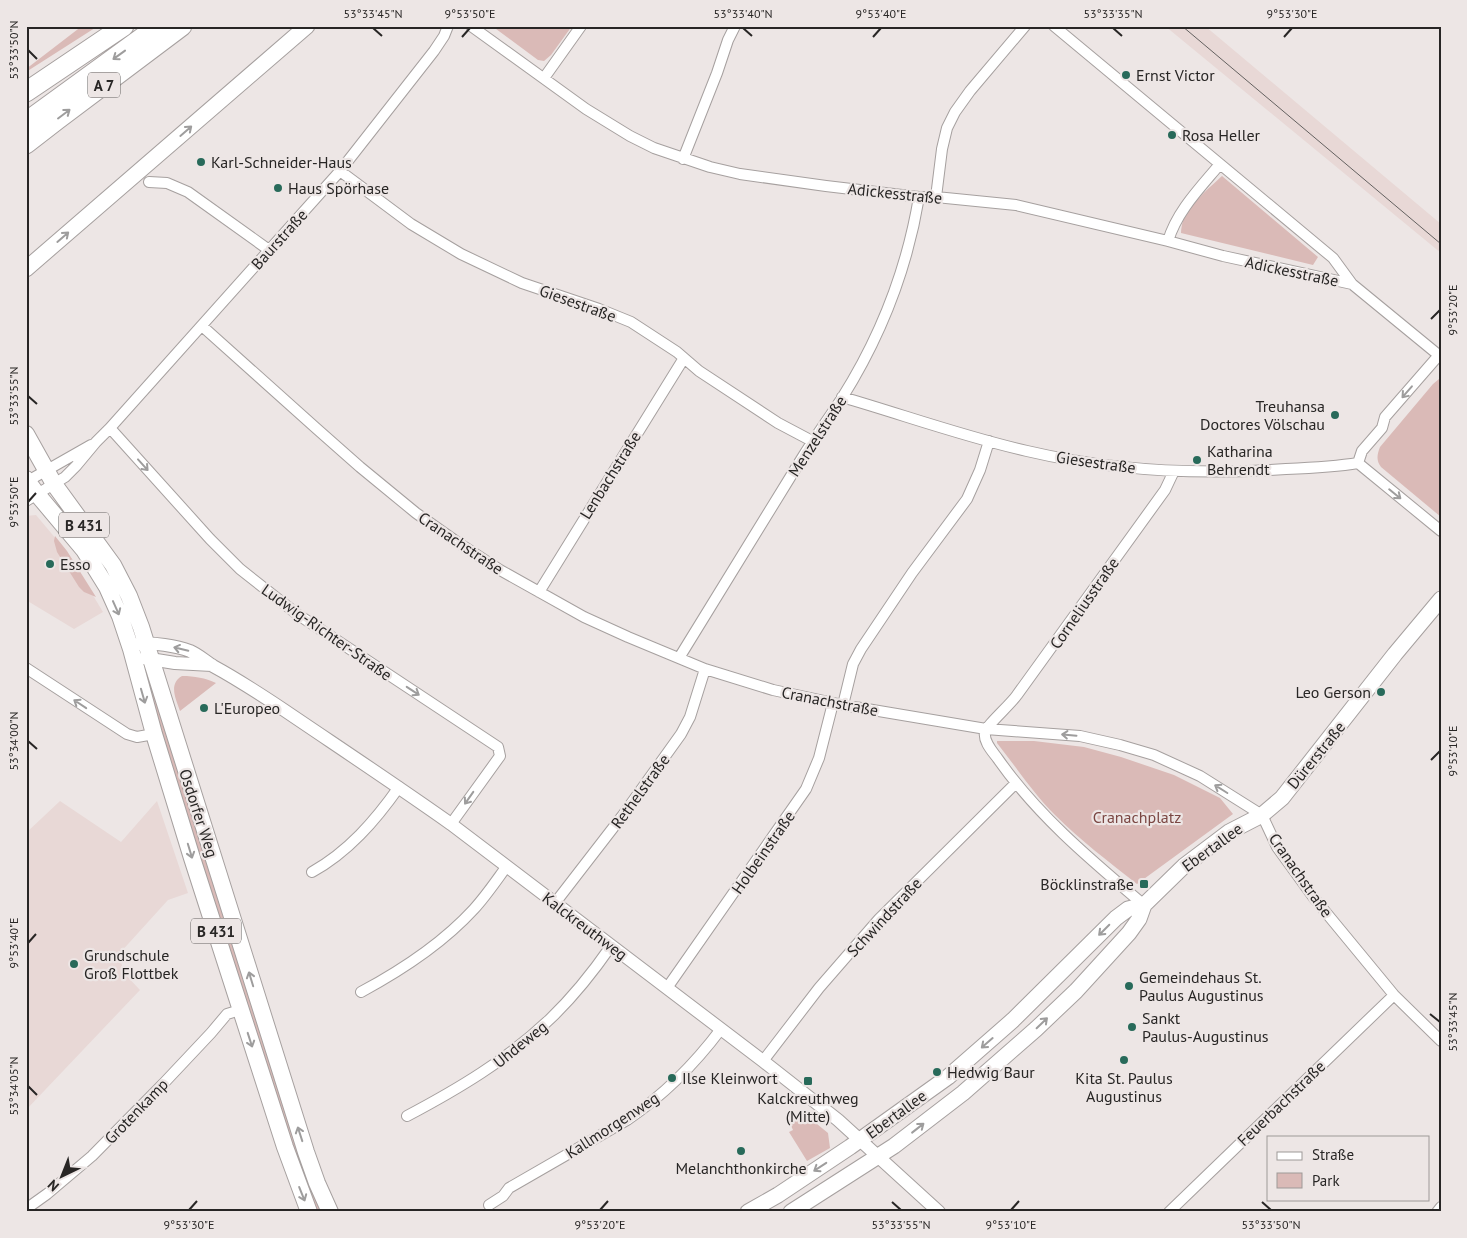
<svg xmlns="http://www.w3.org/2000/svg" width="1467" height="1238" font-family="'PT Sans',sans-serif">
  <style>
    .built { fill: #e8d8d6 }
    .green { fill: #dabab7 }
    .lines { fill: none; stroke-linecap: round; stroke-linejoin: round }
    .minor-casing { stroke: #a6a09f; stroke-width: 12 }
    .tertiary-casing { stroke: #a6a09f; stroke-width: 14 }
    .secondary-casing { stroke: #a6a09f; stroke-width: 17 }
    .primary-casing { stroke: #a6a09f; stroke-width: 18 }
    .motorway-casing { stroke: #a6a09f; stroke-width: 21 }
    .minor { stroke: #fff; stroke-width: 10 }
    .tertiary { stroke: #fff; stroke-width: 12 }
    .secondary { stroke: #fff; stroke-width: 15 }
    .primary { stroke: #fff; stroke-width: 16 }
    .motorway { stroke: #fff; stroke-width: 19 }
    .tram { stroke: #646160; stroke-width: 1 }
    .oneway { stroke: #9e9d9d }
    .ticks { fill: none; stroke: #282625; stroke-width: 2 }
    .poi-dot { fill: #286a5a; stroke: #ede6e5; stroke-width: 2 }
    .labels { text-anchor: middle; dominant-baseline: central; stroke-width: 4.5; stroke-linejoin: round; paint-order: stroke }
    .shield { fill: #ede6e5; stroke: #63605f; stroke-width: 1 }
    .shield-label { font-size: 15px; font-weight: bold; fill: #282625 }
    .poi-label { font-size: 16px; fill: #282625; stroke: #ede6e5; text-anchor: start }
    .street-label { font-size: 16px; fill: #282625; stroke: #ede6e5 }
    .park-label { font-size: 16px; fill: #7b4743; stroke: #ede6e5 }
    .neatline { fill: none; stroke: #282625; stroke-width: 2 }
    .ticks-label { font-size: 12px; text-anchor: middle; fill: #282625 }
  </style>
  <rect width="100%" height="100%" fill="#ede6e5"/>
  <path class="built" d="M1165,26H1205L1441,224V253Z
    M36,515L67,552L103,612L74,629L26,600V516Z
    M60,801L121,842L157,801L188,893L168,900L119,954L124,973L140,990L26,1110V833Z"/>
  <path class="green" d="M82,26H98L26,72V69Z
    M492,26H572L551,55L544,61L538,60Z
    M1222,176L1318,257L1313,265L1181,233C1181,229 1182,224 1183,221C1190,204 1209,188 1222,176Z
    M1439,379H1441V517L1381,467C1376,460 1377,455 1380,447L1433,384Z
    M55,536L67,551L96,597L84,592L79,587L57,552L54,541Z
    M150,675L206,850L197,853L145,677Z
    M182,676C195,676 205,678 216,683L180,711C176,699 168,684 182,676Z
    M997,741H1034L1084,747L1121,757L1174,775L1220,798L1233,814L1137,884C1109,862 1080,840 1055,815C1034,794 1016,767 997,743Z
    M208,856L325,1212H316L283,1125L199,859Z
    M801,1111L828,1133L830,1148L807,1161L789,1132L793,1130L788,1119Z"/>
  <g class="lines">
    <g class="minor-casing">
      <path id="minor" d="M471,26L586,109L630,136L654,148L710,167L740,174L826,186L919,197H936L1016,205L1168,241L1223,256L1352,284
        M1054,26L1333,258L1352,284L1441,357
        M544,78L581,26
        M683,159L717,73L728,40L735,26
        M340,171L411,224L461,254L522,283L599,309L631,322L677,352L699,371L778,423L812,441
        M149,182L167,183L188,192L269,250
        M936,197L942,149L947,128L955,112L970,91L1025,26
        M1168,241C1177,211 1200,188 1220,164
        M202,326L317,429L360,467L416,513L457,542L500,570L584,617L628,637L705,669L773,690L843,705L986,729L1080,736L1120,745L1154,755L1200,776L1262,815L1277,847L1314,898L1394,995L1441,1041
        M842,397C904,415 965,437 1027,451C1112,471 1200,475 1286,469C1310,468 1334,467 1358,463
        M110,428L210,539L240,569L297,614L498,747L500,756L451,824
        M1358,463L1362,451L1382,428L1385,417L1439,355
        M1358,463L1441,531
        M26,482L91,445
        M26,501L65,477L76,466L96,442L110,428L340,171L434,51L444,36L448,26
        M539,592L684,358
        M679,658C720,592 761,525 802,458C815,437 829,418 842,398C881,336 907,269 919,197
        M26,668L127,734L137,737L154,734
        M843,705L853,664L861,649L912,573L967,499L980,470L989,441
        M312,872C348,852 375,821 399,787
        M555,903L623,815L681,734L690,717L705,669
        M1144,905C1091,860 1038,816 998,759C993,752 983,742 985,732C986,726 1011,704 1017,695L1165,490L1174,471
        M667,988L806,789L819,758L833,703
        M361,992C402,970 442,944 474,909C486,896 496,881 507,866
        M763,1061L819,988L879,919L1016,783
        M407,1116C458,1089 507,1060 550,1019C573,997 593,972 611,946
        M489,1205L503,1196L509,1188L627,1120C664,1095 694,1065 721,1029
        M26,1209L47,1194L92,1156L163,1084L211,1033L227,1014L240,1010
        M1169,1212L1394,995
        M1437,1212L1441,1207"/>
    </g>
    <g class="tertiary-casing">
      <path id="tertiary" d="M138,644C152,642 177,646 190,651C199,655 205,661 213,666C237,679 260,694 284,710C340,748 396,785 451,824L763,1061L838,1120L939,1212
        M144,658L175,663L212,665"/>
    </g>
    <g class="secondary-casing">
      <path id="secondary" d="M26,269L307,26
        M748,1212L778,1195L850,1147L948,1077L1013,1020L1116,918L1128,909L1144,905
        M791,1212L894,1146L963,1093L1036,1029L1076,991L1129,933L1139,919L1144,905L1184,866L1229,832L1262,815L1282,798L1395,654L1441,599"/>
    </g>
    <g class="primary-casing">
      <path id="primary" d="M26,434L54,484L113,565L129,596L141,627L306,1152L317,1183L330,1212
        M26,479L37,494L84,550L107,587L120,616L131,649L154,734L192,858L285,1147L309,1212"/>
    </g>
    <g class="motorway-casing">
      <path id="motorway" d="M26,92L124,26
        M26,122L158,26
        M26,144L57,120L182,26"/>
    </g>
    <use href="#minor" class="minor"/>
    <use href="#tertiary" class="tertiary"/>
    <use href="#secondary" class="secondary"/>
    <use href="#primary" class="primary"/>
    <use href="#motorway" class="motorway"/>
    <path class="tram" d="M1182,26L1441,244"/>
  </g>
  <defs><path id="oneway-shaft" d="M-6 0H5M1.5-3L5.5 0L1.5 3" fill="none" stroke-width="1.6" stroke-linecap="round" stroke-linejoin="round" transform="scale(1.25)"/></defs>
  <g class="oneway">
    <use href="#oneway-shaft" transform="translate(119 55) rotate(144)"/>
    <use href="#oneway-shaft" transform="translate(64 114) rotate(-37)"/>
    <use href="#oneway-shaft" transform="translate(186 131) rotate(-41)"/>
    <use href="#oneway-shaft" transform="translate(63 237) rotate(-41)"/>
    <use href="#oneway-shaft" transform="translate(1407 392) rotate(131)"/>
    <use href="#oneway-shaft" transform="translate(143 465) rotate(48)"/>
    <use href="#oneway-shaft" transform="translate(1395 494) rotate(39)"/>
    <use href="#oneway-shaft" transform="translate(116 608) rotate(66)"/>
    <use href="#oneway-shaft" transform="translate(181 649) rotate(-167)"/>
    <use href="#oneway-shaft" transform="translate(413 691) rotate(33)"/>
    <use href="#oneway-shaft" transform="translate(143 696) rotate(74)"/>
    <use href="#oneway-shaft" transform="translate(80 704) rotate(-146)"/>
    <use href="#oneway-shaft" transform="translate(1069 735) rotate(-175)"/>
    <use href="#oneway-shaft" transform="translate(1221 789) rotate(-148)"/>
    <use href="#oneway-shaft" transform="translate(469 798) rotate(125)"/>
    <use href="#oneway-shaft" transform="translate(190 851) rotate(73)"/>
    <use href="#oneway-shaft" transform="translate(1104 930) rotate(135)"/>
    <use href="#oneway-shaft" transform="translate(251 979) rotate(-107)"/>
    <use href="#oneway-shaft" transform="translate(1042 1023) rotate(-44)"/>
    <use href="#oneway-shaft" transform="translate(250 1040) rotate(72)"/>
    <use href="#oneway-shaft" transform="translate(987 1043) rotate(139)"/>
    <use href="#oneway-shaft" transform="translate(918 1128) rotate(-38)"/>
    <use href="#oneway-shaft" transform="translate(300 1134) rotate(-108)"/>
    <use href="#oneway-shaft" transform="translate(820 1167) rotate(147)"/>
    <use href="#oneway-shaft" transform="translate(302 1194) rotate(68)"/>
  </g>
  <path class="ticks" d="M373,28L382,36M743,28L752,36M1113,28L1122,36M462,37L470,28M873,37L881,28M1284,37L1292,28M28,50L37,59M1431,319L1440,310M28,396L37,404M28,502L36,493M28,741L37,749M1431,760L1440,751M28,943L36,934M1430,1014L1440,1022M28,1086L37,1095M892,1202L901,1210M1262,1202L1271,1210M189,1210L197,1201M600,1210L608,1201M1011,1210L1019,1201"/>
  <g class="poi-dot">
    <circle cx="1126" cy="75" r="5"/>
    <circle cx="1172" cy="135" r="5"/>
    <circle cx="201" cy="162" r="5"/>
    <circle cx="278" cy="188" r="5"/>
    <circle cx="1335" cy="415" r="5"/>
    <circle cx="1197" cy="460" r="5"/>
    <circle cx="50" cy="564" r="5"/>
    <circle cx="1381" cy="692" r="5"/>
    <circle cx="204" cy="708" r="5"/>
    <rect x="1139" y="879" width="10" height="10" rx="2.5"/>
    <circle cx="74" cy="964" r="5"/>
    <circle cx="1129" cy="986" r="5"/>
    <circle cx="1132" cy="1027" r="5"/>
    <circle cx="1124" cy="1060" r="5"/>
    <circle cx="937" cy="1072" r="5"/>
    <circle cx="672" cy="1078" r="5"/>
    <rect x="803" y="1076" width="10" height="10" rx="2.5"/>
    <circle cx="741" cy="1151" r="5"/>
  </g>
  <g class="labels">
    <g class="shield">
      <rect x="88" y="72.5" width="32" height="25" rx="4"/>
      <rect x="59" y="512.5" width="50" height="25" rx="4"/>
      <rect x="191" y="918.5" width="50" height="25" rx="4"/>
    </g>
    <g class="shield-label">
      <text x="104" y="85">A 7</text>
      <text x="84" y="525">B 431</text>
      <text x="216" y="931">B 431</text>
    </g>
    <g class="poi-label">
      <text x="1136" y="75">Ernst Victor</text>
      <text x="1182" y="135">Rosa Heller</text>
      <text x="211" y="162">Karl-Schneider-Haus</text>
      <text x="288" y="188">Haus Spörhase</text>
      <text x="1325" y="406" text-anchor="end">Treuhansa<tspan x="1325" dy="18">Doctores Völschau</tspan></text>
      <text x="1207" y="451">Katharina<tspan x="1207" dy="18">Behrendt</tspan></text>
      <text x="60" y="564">Esso</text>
      <text x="1371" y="692" text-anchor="end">Leo Gerson</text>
      <text x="214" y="708">L'Europeo</text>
      <text x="1134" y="884" text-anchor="end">Böcklinstraße</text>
      <text x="84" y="955">Grundschule<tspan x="84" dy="18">Groß Flottbek</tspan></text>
      <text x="1139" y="977">Gemeindehaus St.<tspan x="1139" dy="18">Paulus Augustinus</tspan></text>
      <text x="1142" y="1018">Sankt<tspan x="1142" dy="18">Paulus-Augustinus</tspan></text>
      <text x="947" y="1072">Hedwig Baur</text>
      <text x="682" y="1078">Ilse Kleinwort</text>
      <text x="1124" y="1078" text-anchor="middle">Kita St. Paulus<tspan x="1124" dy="18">Augustinus</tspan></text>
      <text x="808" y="1098" text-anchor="middle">Kalckreuthweg<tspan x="808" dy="18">(Mitte)</tspan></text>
      <text x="741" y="1168" text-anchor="middle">Melanchthonkirche</text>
    </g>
    <g class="street-label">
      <text transform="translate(895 193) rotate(6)">Adickesstraße</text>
      <text transform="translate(279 239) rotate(-48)">Baurstraße</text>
      <text transform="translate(1292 271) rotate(12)">Adickesstraße</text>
      <text transform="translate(578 303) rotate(20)">Giesestraße</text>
      <text transform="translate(817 436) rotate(-57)">Menzelstraße</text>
      <text transform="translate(1096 462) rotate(8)">Giesestraße</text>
      <text transform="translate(610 475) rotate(-58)">Lenbachstraße</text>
      <text transform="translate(461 543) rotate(34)">Cranachstraße</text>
      <text transform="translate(1084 603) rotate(-55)">Corneliusstraße</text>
      <text transform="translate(327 632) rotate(35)">Ludwig-Richter-Straße</text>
      <text transform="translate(830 701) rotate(11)">Cranachstraße</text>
      <text transform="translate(1316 755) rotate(-51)">Dürerstraße</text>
      <text transform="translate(640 791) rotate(-54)">Rethelstraße</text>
      <text transform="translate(199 813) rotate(72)">Osdorfer Weg</text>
      <text transform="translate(1212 847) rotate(-36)">Ebertallee</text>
      <text transform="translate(763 852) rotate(-55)">Holbeinstraße</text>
      <text transform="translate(1301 875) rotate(55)">Cranachstraße</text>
      <text transform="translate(884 917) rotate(-47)">Schwindstraße</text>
      <text transform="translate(585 926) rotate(37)">Kalckreuthweg</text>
      <text transform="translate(520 1044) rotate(-39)">Uhdeweg</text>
      <text transform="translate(1281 1103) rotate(-44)">Feuerbachstraße</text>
      <text transform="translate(136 1111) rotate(-46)">Grotenkamp</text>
      <text transform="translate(896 1114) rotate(-36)">Ebertallee</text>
      <text transform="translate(612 1125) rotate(-33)">Kallmorgenweg</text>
    </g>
    <g class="park-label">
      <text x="1137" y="817">Cranachplatz</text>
    </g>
  </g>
  <rect width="1467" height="1238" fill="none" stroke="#ede6e5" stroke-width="55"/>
  <rect x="1267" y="1136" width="162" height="65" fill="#ede6e5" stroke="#9e9998"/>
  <rect x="1277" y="1152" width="25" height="8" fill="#ffffff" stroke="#9e9998"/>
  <text x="1312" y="1160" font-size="15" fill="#282625">Straße</text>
  <rect x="1277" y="1173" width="25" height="15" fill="#dabab7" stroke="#9e9998"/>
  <text x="1312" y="1186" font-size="15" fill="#282625">Park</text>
  <g transform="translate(62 1176) rotate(223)" stroke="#ede6e5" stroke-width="4" paint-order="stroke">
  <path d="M0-4L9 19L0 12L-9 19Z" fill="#282625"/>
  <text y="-8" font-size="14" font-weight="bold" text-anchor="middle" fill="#282625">N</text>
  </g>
  <rect x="28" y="28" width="1412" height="1182" class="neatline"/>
  <g class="ticks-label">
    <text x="373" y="18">53°33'45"N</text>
    <text x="470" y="18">9°53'50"E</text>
    <text x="743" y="18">53°33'40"N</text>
    <text x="881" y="18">9°53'40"E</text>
    <text x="1113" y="18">53°33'35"N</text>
    <text x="1292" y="18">9°53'30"E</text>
    <text transform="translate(14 50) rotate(-90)" y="4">53°33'50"N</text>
    <text transform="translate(1453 310) rotate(-90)" y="4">9°53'20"E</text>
    <text transform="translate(14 396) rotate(-90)" y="4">53°33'55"N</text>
    <text transform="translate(14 502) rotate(-90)" y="4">9°53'50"E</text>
    <text transform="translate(14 741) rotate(-90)" y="4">53°34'00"N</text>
    <text transform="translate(1453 751) rotate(-90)" y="4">9°53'10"E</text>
    <text transform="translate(14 943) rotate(-90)" y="4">9°53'40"E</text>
    <text transform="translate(1453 1022) rotate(-90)" y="4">53°33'45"N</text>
    <text transform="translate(14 1086) rotate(-90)" y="4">53°34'05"N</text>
    <text x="189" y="1229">9°53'30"E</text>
    <text x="600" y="1229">9°53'20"E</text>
    <text x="901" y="1229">53°33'55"N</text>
    <text x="1011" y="1229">9°53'10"E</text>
    <text x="1271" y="1229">53°33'50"N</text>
  </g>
</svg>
